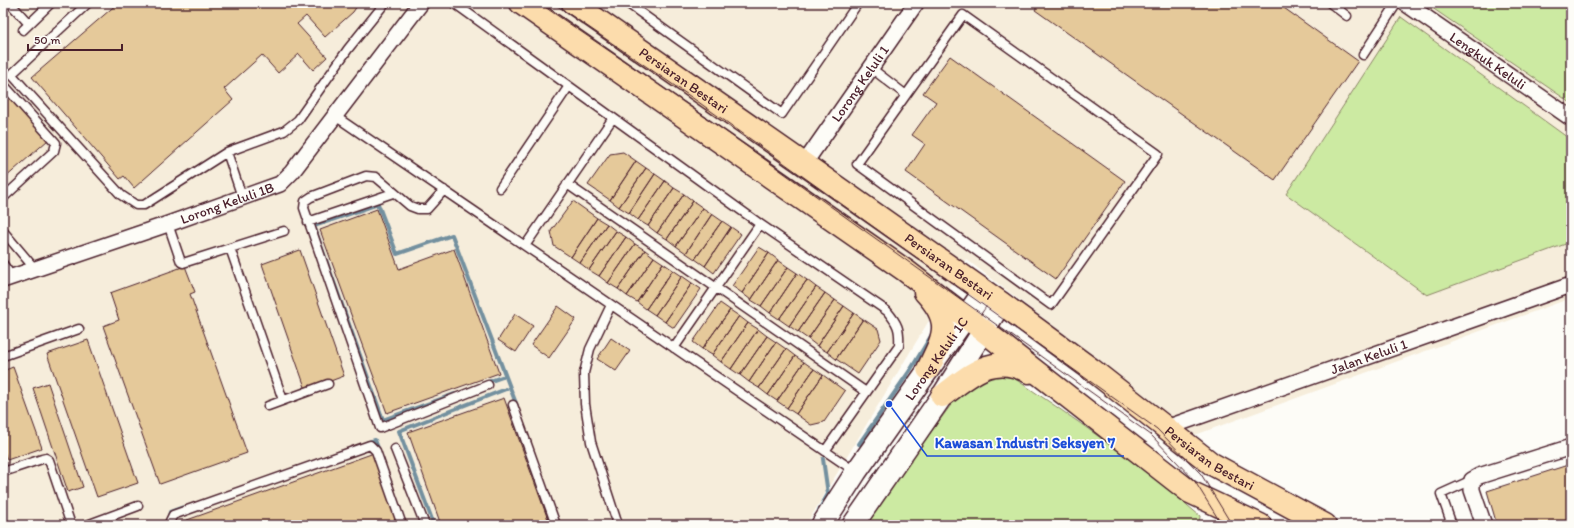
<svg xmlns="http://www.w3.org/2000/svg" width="1574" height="528" font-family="Itim,sans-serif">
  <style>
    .built { fill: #f6eddb }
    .green { fill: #cceaa2; stroke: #8b8466 }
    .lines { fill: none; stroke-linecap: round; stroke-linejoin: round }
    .stream { stroke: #73909f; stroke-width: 4 }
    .building { fill: #e5c99a; stroke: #4a1f2b }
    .lane-casing { stroke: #4a1f2b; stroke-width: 11 }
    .street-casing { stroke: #4a1f2b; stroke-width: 18 }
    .secondary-casing { stroke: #4a1f2b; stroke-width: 24 }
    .primary-casing { stroke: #4a1f2b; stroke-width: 25 }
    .lane { stroke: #fdfcf7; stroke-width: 8 }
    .street { stroke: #fdfcf7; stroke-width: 15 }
    .secondary { stroke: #fdfcf7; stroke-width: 21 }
    .primary { stroke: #fcdcac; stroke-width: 22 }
    .tram { stroke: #4a1f2b; stroke-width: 1 }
    .labels { text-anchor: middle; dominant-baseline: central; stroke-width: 3.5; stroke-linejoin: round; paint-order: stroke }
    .street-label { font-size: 14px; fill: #4a1f2b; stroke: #fdfcf7 }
    .leader { fill: none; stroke: #1d4ed8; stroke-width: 1.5 }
    .callout-dot { fill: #1d4ed8; stroke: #fdfcf7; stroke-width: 1.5 }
    .callout-label { font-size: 15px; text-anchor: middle; font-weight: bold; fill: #1d4ed8; stroke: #fdfcf7; stroke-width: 3.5; stroke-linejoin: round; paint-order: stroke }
  </style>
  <rect width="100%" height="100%" fill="#fdfcf7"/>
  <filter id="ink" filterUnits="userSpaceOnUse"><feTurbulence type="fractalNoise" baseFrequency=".025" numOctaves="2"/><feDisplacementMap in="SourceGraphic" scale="8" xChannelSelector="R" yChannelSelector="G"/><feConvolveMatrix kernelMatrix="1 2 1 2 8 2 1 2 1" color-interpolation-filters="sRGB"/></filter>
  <g filter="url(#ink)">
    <path class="built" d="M3,3H1571V298L1195,435L966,259L806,525H3Z"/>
    <path class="green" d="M1425,3H1571V103Z
      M1401,17L1571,140V242L1427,295L1286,194Z
      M1006,373C1072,416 1141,465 1200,516L1199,525H863L964,387L978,379Z"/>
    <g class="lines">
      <path class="stream" d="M485,383L502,377
        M455,394L383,420L314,226L378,204L397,254L452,235L517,406
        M366,443L375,440L379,451
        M859,444L911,369L931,336
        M819,510L828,494L823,459
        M166,525L170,512L184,507
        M434,525L399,431L506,389"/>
    </g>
    <path class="building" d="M118,3H359L353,12L325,37L306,16L297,24L327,57L313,70L299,54L278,73L262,55L224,89L233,100L134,188L124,176L120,179L32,77Z
      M1039,3H1277L1358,61L1275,180L1035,10Z
      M950,56L1125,181L1056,279L906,172L925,144L912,135L936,102L923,93Z
      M3,90L48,140L4,179L3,178Z
      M623,152L636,161L610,200L588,185L610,154Z
      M636,161L646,168L619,207L610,200Z
      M646,168L655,174L629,213L619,207Z
      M655,174L665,181L638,220L629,213Z
      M665,181L674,188L648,226L638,220Z
      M674,188L684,194L657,233L648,226Z
      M684,194L693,201L667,239L657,233Z
      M573,201L597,218L571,257L554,246L551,231Z
      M693,201L703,208L676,246L667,239Z
      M703,208L712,214L686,253L676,246Z
      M377,209L399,269L454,249L499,373L387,413L320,230Z
      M712,214L722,221L695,259L686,253Z
      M597,218L607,224L580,263L571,257Z
      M722,221L731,227L705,266L695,259Z
      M607,224L616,231L589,270L580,263Z
      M731,227L741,234L714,273L705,266Z
      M616,231L626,237L599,276L589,270Z
      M626,237L635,244L608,283L599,276Z
      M635,244L645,250L618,289L608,283Z
      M759,247L769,253L742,293L732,286Z
      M300,250L344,376L306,390L262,264Z
      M645,250L654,257L627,296L618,289Z
      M769,253L778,260L751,300L742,293Z
      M654,257L663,263L637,302L627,296Z
      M778,260L788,267L761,306L751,300Z
      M663,263L673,270L646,309L637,302Z
      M185,266L195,292L190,294L247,453L160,484L103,326L119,320L110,293Z
      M788,267L797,273L770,313L761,306Z
      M673,270L682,276L655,315L646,309Z
      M797,273L807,280L779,319L770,313Z
      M682,276L692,283L665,322L655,315Z
      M807,280L816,287L789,326L779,319Z
      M692,283L701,289L674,328L665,322Z
      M816,287L825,293L798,332L789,326Z
      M825,293L835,300L808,339L798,332Z
      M835,300L844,306L817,346L808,339Z
      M720,303L730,310L702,349L693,342Z
      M558,306L576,319L549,358L531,345Z
      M844,306L854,313L827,352L817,346Z
      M730,310L739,316L712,355L702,349Z
      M854,313L863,319L836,359L827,352Z
      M515,314L533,326L516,352L498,340Z
      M739,316L748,323L721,362L712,355Z
      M863,319L878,329L881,340L858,374L836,359Z
      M748,323L758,329L731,369L721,362Z
      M758,329L767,336L740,375L731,369Z
      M767,336L776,342L749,382L740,375Z
      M611,338L630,351L616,371L597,359Z
      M88,340L138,483L97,497L47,354Z
      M776,342L786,349L759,388L749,382Z
      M786,349L795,356L768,395L759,388Z
      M795,356L804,362L777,401L768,395Z
      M804,362L814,369L787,408L777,401Z
      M13,367L42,448L7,460L3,448V371Z
      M814,369L823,375L796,414L787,408Z
      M823,375L845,391L824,422L811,425L796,414Z
      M48,383L83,487L68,492L33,388Z
      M504,398L550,525H441L408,432Z
      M374,453L400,525H176V524Z
      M1571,464V525H1497L1487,491Z"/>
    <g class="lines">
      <g class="lane-casing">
        <path id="lane" d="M10,3L29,24
          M88,3L13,73V76L121,195L136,205H144L227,152L242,197
          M454,3L760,224L887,311C898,324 900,329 899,346L825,451
          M627,3L782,114L858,3
          M1330,3L1347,16
          M23,30L51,3
          M1363,55L1397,3
          M871,68L906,95L857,164L1051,305L1158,154L963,15L906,95
          M3,84L56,143L54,151L3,198
          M335,116L856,472
          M227,152L284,131L298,120L348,49L385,3
          M567,184L866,392
          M500,188L569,86
          M444,190L427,209H418L410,206L376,177L366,176L311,197L305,201L304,208L380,428L488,385
          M308,222L393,193
          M168,224L181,262L183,263L284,231
          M3,231L35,269
          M525,246L613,118
          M230,248L283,400
          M3,264L12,277
          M611,305L590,349L584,373L585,404L591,442L618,525
          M674,348L760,224
          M3,356L79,329
          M513,405L556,525
          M268,406L328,384
          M395,449L425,525
          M3,472L42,459L46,458L49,460L71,525
          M87,525L138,506
          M170,525V521L173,515L370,445L376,451L402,525
          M1452,525L1441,494L1472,480"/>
      </g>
      <g class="street-casing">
        <g id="street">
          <path id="s1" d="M1405,3L1571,118"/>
          <path id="s2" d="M804,164L916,3"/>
          <path id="s3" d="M3,280L168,224L280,184L292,172L421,3"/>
          <path id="s4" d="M1166,428L1571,285"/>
          <path d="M1484,525L1472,490V480L1479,476L1571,447"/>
        </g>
      </g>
      <g class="secondary-casing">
        <g id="secondary">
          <path id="s5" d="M822,525L856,472L984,291"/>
          <path d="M853,525L942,396L1001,303"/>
        </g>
      </g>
      <g class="primary-casing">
        <g id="primary">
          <path d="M521,3L906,271L984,331L1190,492L1260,525"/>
          <path id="s6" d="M573,3L804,164L1001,303L1091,369L1212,464L1325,525"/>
          <path d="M925,292C953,322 944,336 928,369"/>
          <path d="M942,396C971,375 992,352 1029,372"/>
        </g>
      </g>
      <use href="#lane" class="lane"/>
      <use href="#street" class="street"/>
      <use href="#secondary" class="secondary"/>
      <use href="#primary" class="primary"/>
      <path class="tram" d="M539,3L690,106L1151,435L1194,480L1222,525
        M553,3L697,101L1157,429L1201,474L1232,525"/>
    </g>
  </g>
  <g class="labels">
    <g class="street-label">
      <text stroke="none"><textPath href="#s1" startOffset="101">Lengkuk Keluli</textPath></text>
      <text stroke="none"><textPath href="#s6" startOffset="135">Persiaran Bestari</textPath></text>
      <text stroke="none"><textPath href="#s2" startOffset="98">Lorong Keluli 1</textPath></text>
      <text stroke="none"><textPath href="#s3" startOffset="237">Lorong Keluli 1B</textPath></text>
      <text stroke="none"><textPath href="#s6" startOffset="459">Persiaran Bestari</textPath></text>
      <text stroke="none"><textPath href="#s4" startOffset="215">Jalan Keluli 1</textPath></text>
      <text stroke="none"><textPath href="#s5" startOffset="202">Lorong Keluli 1C</textPath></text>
      <text stroke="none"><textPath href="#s6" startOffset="783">Persiaran Bestari</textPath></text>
    </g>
  </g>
  <path class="leader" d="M889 404L927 456H1124"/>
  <circle class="callout-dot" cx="889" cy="404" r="4"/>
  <g class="callout-label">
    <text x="1025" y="448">Kawasan Industri Seksyen 7</text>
  </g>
  <rect width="1574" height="528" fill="none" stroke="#fdfcf7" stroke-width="16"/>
  <rect x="8" y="8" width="1558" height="512" fill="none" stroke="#4a1f2b" stroke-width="1.5" filter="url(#ink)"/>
  <path d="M28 44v6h94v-6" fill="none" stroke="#4a1f2b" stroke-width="2"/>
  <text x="34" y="44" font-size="12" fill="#4a1f2b" stroke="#fdfcf7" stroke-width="3" paint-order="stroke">50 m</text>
</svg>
